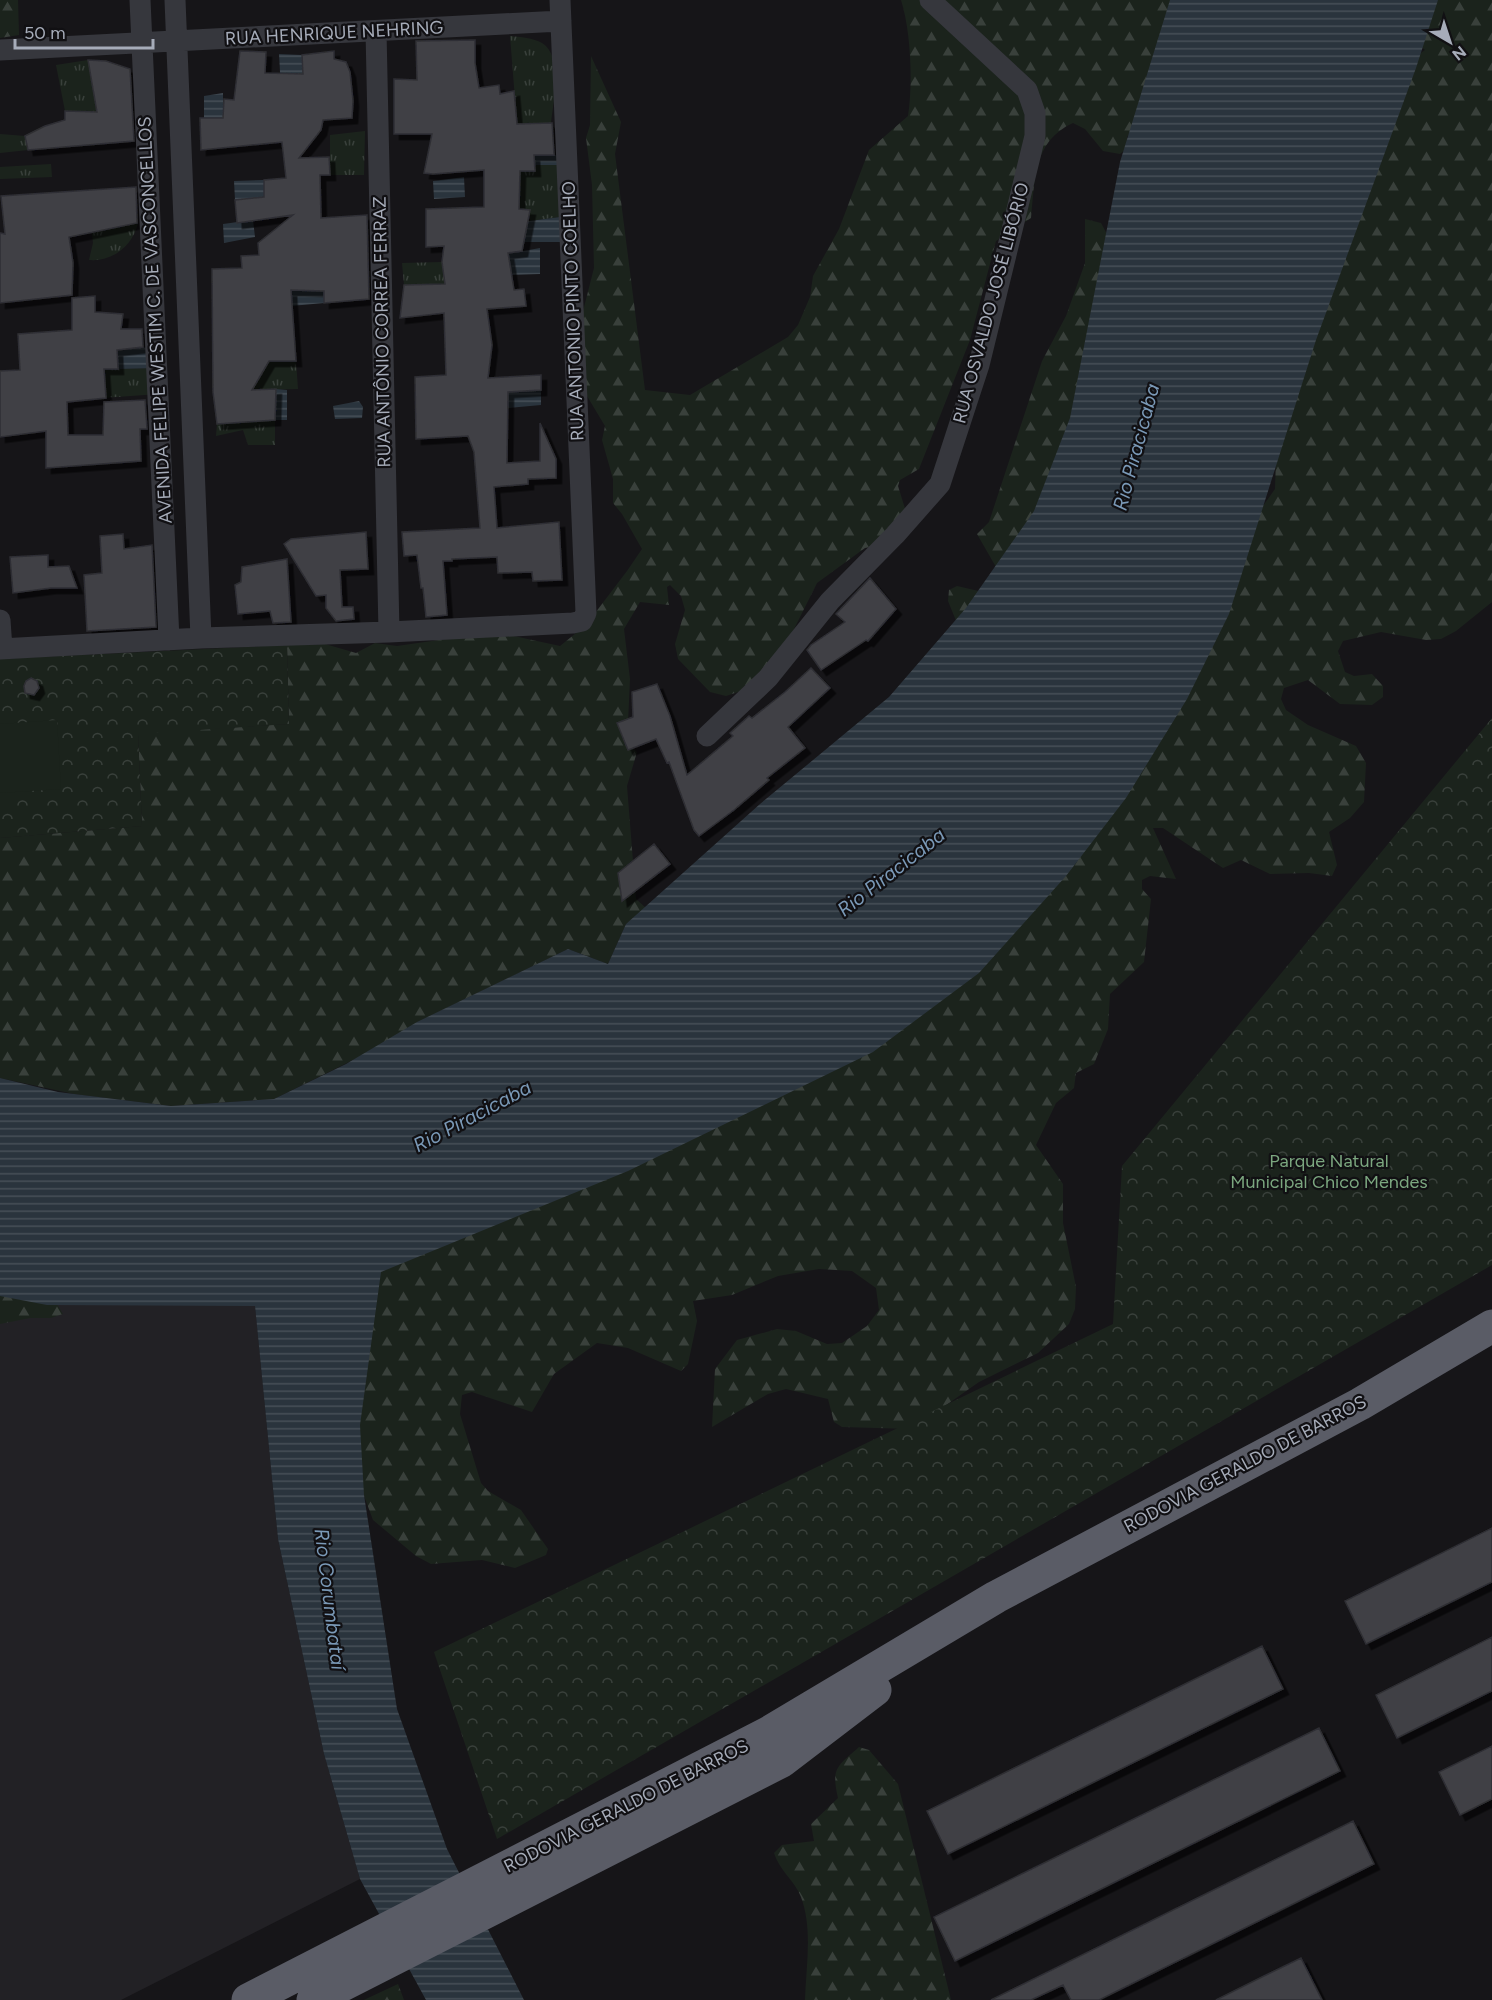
<svg xmlns="http://www.w3.org/2000/svg" width="1492" height="2000" font-family="Figtree,sans-serif">
  <style>
    .built { fill: #222125 }
    .grass { fill: url(#grass-tufts) }
    .forest { fill: url(#forest-firs) }
    .park { fill: url(#park-crowns) }
    .pitch { fill: #1b231c }
    .water { fill: url(#water-rules) }
    .building { fill: #404045; stroke: #2f2f34; stroke-width: 1.5; filter: url(#shadow) }
    .lines { fill: none; stroke-linecap: round; stroke-linejoin: round }
    .minor { stroke: #36373d; stroke-width: 21 }
    .trunk { stroke: #5a5c66; stroke-width: 33 }
    .labels { text-anchor: middle; dominant-baseline: central; stroke-width: 4.5; stroke-linejoin: round; paint-order: stroke }
    .street-label { font-size: 18px; fill: #a6acb9; stroke: #111013 }
    .park-label { font-size: 18px; fill: #7ba67f; stroke: #111013 }
    .water-label { font-size: 20px; font-style: italic; fill: #7a99b7; stroke: #111013 }
  </style>
  <defs>
    <pattern id="grass-tufts" width="24" height="20" patternUnits="userSpaceOnUse" patternTransform="scale(1.5)"><rect width="24" height="20" fill="#1b231c"/><path d="M3 7l-1-3M5 7V3M7 7l1-3M15 17l-1-3M17 17v-4M19 17l1-3" fill="none" stroke="#39403b"/></pattern>
    <pattern id="forest-firs" width="22" height="20" patternUnits="userSpaceOnUse" patternTransform="scale(1.5)"><rect width="22" height="20" fill="#1b231c"/><path d="M5 1l3.5 6h-7zM16 11l3.5 6h-7z" fill="#39403b"/></pattern>
    <pattern id="park-crowns" width="20" height="18" patternUnits="userSpaceOnUse" patternTransform="scale(1.5)"><rect width="20" height="18" fill="#1b231c"/><path d="M2 6a3 3 0 1 1 6 0M12 15a3 3 0 1 1 6 0" fill="none" stroke="#39403b"/></pattern>
    <pattern id="water-rules" width="6" height="5" patternUnits="userSpaceOnUse" patternTransform="scale(1.5)"><rect width="6" height="5" fill="#2a343d"/><path d="M0 2.5h6" fill="none" stroke="#464f57"/></pattern>
    <filter id="shadow"><feDropShadow dx="5.5" dy="5.5" stdDeviation="0" flood-color="#0009"/></filter>
  </defs>
  <rect width="100%" height="100%" fill="#161518"/>
  <path class="built" d="M0,1296L47,1305H255L278,1539L324,1754L360,1879L121,2000H0Z"/>
  <path class="grass" d="M510,36C520,37 533,38 542,43C564,57 553,102 551,123L517,124Z
    M88,60L98,121H86L83,111H65L56,65Z
    M365,131L364,175H330V135Z
    M0,134L25,136L28,150L0,153Z
    M51,164L52,177L0,179V167Z
    M535,165H559L560,217L530,221L529,210L519,209L520,171H535Z
    M138,223C133,245 113,262 89,260L93,243L92,233Z
    M442,262L447,284L404,285L402,263Z
    M269,361H296L298,389L252,390L257,373L263,371Z
    M157,368L159,394L102,398L101,376H105L104,369Z
    M275,420V445H248L243,430L216,436L217,424Z"/>
  <path class="forest" d="M0,0H18L19,35L0,38Z
    M901,0H1217L1127,137V148L1120,154L1103,151L1085,129L1073,123C1033,141 1035,180 1031,218L996,241L970,340L919,469L900,480L898,486L907,515L880,545L865,548L817,583L786,645L741,691L726,696L710,692L678,659L675,644L685,610L681,596L670,585L667,587L669,605L640,602L624,629L630,679L627,744L637,752L627,786L636,899L646,908L626,924L608,964L568,949L424,1019L357,1058L274,1099L171,1106L74,1094L0,1078V838L142,826L138,733L289,724L287,645L325,644L356,653L375,643L397,646L495,632L560,646L586,625L627,571L642,549L622,514L613,503V479L602,440L605,426L587,396L580,323L594,268L592,185L586,138L590,125L591,56L621,122L615,154L645,390L690,395L788,337L798,325L810,297L813,276L839,229L869,150L908,116C913,84 911,31 901,0Z
    M1407,0H1492V602L1456,631L1441,639L1426,640L1381,632L1343,641L1338,651L1345,672L1354,676L1372,674L1383,686V697L1372,705L1340,704L1308,680L1284,688L1281,699L1286,710L1308,725L1356,746L1366,763L1364,802L1350,818L1329,832L1337,865L1332,876L1309,873L1270,874L1241,860L1223,868L1163,828H1153L1176,879L1150,876L1142,880V889L1151,899L1144,962L1110,994L1108,1029L1094,1064L1076,1073L1074,1088L1056,1103L1036,1145L1063,1184V1223L1076,1287L1075,1309L1069,1324L1038,1353L979,1382L912,1429L842,1427L834,1422L828,1399L786,1389L768,1394L712,1427L715,1369L737,1340L777,1329L796,1331L827,1344L842,1343L867,1326L879,1310L876,1288L852,1271L819,1269L778,1276L732,1295L693,1301L697,1321L688,1364L681,1371L628,1348L597,1343L554,1374L532,1412L472,1392L462,1395L460,1414L481,1483L488,1491L521,1510L548,1549L546,1555L515,1568L482,1560L431,1564L416,1556L373,1520L347,1450L375,1269L1226,558L1275,489L1278,397L1396,71L1425,50L1403,31Z
    M1085,219L1101,223L1122,262L1113,304L1115,336L1109,363L1111,395L1084,437L1073,496L1065,518L985,645L958,667L943,668L959,628L948,601L949,590L957,586L987,593L996,586L1000,574L977,534L989,522L1042,361L1066,316L1085,263Z
    M0,1253L51,1294L63,1314L51,1318H30L0,1324Z
    M859,1747L869,1750L898,1784L951,2000H805C806,1967 813,1929 801,1897C795,1881 779,1870 774,1853L782,1845L814,1841L811,1824L838,1798C831,1767 837,1767 859,1747Z
    M398,1984L404,2000H364L368,1998Z"/>
  <path class="park" d="M287,645L289,724L138,734L142,826L0,838V659Z
    M1492,718V1265L497,1839L434,1652L1113,1324L1122,1166Z"/>
  <path class="pitch" d="M57,720L61,789L0,793V724Z"/>
  <path class="water" d="M1170,0H1438L1416,68L1316,340L1229,614L1187,699L1126,798L1066,876L979,973L873,1052L628,1171L381,1272L360,1425L364,1495L397,1709L447,1849L524,2000H426L360,1879L324,1754L278,1539L255,1306L47,1305L0,1296V1078L58,1092L171,1106L274,1099L346,1064L417,1022L568,949L608,964L626,924L760,804L889,697L966,608L1034,511L1070,418L1120,162Z
    M279,54L302,55L306,106L282,108Z
    M223,93V118H204V96Z
    M534,155H560L559,165H535Z
    M464,177L465,197L434,199L433,181Z
    M264,180V197L235,200L234,181Z
    M560,217L561,242H524L522,222Z
    M253,220L255,237L224,243L223,224Z
    M540,248V274L511,275L507,254Z
    M324,289V303L291,306V290Z
    M155,346L157,368L118,369L117,351Z
    M276,389L287,390V420H275Z
    M541,390V405L508,408L507,392Z
    M359,401L363,407L362,418L335,419L333,406Z"/>
  <path class="building" d="M475,40V63L479,88L499,85L500,94L514,91L517,124L552,123L554,155H534L535,171H520L519,209L530,210L522,251L508,253L514,290L524,289L526,306L487,309L492,345L488,378L541,375V390L508,392L507,463L540,461V423L556,459V478L528,479V484L494,487L497,528L559,522L562,580L533,581L532,572L498,573L497,557L452,559V561H443L447,615L426,617L423,588H421L417,555L404,556L402,532L480,528L474,452L468,436L416,439L415,377L446,375L444,313L400,318L404,285L445,284L442,262L444,246L426,247V209L484,207V170L433,174L424,173L432,134H394V79L417,80L416,41Z
    M240,51L266,52L265,73L303,74L302,55L334,51V59L346,62L350,72L353,101L352,118L323,120L321,130L299,158L329,157L330,175H320L321,218L367,215L369,299L324,303V291L291,290L296,361H269L252,390L276,389L275,420L217,424L213,392L212,269L242,268L241,256L259,255L258,243L293,215L237,223L235,200L264,197V180L286,178L282,142L201,150L200,118H223L224,99L234,100Z
    M88,60L106,61L130,69L134,141L28,150L25,136L45,126L65,120V111L97,112Z
    M136,187L137,223L69,237L73,263L72,295L0,303V233L5,234L1,196Z
    M95,296V312L123,314L121,329H142L143,347L117,350L118,369H104L106,398L67,402L68,435H103L104,402L145,400L147,429H140L141,461L46,468V431L0,437V371L20,370L18,334L72,330V298Z
    M366,532L368,569L340,570L342,607H353L354,619L336,621L326,608V595L316,596L284,544L291,539Z
    M123,534L124,549L152,545L156,627L87,631L84,575L102,573L100,536Z
    M48,555V567L69,566L77,588H51L13,593L10,557Z
    M287,559L291,622L273,623L270,611L238,614L235,585L241,582L242,567Z
    M870,578L896,609L868,641L866,640L821,670L807,650L811,645L845,622L836,614Z
    M811,668L830,688L788,727L805,748L767,778L769,780L734,810L699,836L694,830L669,762L667,763L656,739L628,750L617,723L633,717L632,692L657,684L670,716L687,775L733,736L730,733L749,716L752,718L785,692Z
    M31,678L37,681L39,688L34,695L25,693L24,686L26,681Z
    M654,844L670,864L622,901L618,873Z
    M1492,1528V1582L1366,1644L1345,1601Z
    M1492,1637V1691L1397,1738L1376,1695Z
    M1262,1646L1283,1689L948,1854L927,1811Z
    M1319,1728L1340,1771L955,1961L934,1917Z
    M1492,1746V1799L1460,1815L1439,1772Z
    M1353,1821L1374,1864L1099,2000H1071L1063,1985L1031,2000H991Z
    M1301,1958L1322,2000H1216L1264,1976Z"/>
  <g class="lines">
    <path class="minor" d="M140,0L169,640
      M175,0L201,638
      M376,31L389,632
      M0,50L561,21
      M0,620L2,649
      M0,649L201,638L389,632L573,623L582,621L586,613L560,0
      M707,736L768,678L830,601L895,535L940,484L979,365L1035,136V113L1027,90L930,0"/>
    <path class="trunk" d="M248,2000L768,1733L996,1597L1360,1404L1492,1326
      M313,2000L782,1761L875,1690"/>
  </g>
  <g class="labels">
    <g class="street-label">
      <text transform="translate(334 33) rotate(-3)">RUA HENRIQUE NEHRING</text>
      <text transform="translate(991 303) rotate(-75)">RUA OSVALDO JOSÉ LIBÓRIO</text>
      <text transform="translate(573 311) rotate(-92)">RUA ANTONIO PINTO COELHO</text>
      <text transform="translate(155 320) rotate(-93)">AVENIDA FELIPE WESTIM C. DE VASCONCELLOS</text>
      <text transform="translate(382 332) rotate(-91)">RUA ANTÔNIO CORREA FERRAZ</text>
      <text transform="translate(1245 1464) rotate(-28)">RODOVIA GERALDO DE BARROS</text>
      <text transform="translate(626 1806) rotate(-27)">RODOVIA GERALDO DE BARROS</text>
    </g>
    <g class="park-label">
      <text x="1329" y="1161">Parque Natural<tspan x="1329" dy="21">Municipal Chico Mendes</tspan></text>
    </g>
    <g class="water-label">
      <text transform="translate(1136 447) rotate(-75)">Rio Piracicaba</text>
      <text transform="translate(891 872) rotate(-38)">Rio Piracicaba</text>
      <text transform="translate(472 1116) rotate(-28)">Rio Piracicaba</text>
      <text transform="translate(330 1599) rotate(83)">Rio Corumbataí</text>
    </g>
  </g>
  <g transform="translate(1450 42) rotate(141)" stroke="#111013" stroke-width="4.5" paint-order="stroke">
  <path d="M0-4.5L10 22L0 15L-10 22Z" fill="#a6acb9"/>
  <text y="-9" font-size="16" font-weight="bold" text-anchor="middle" fill="#a6acb9">N</text>
  </g>
  <path d="M15 39v9h138v-9" fill="none" stroke="#a6acb9" stroke-width="3"/>
  <text x="24" y="39" font-size="18" fill="#a6acb9" stroke="#111013" stroke-width="4.5" paint-order="stroke">50 m</text>
</svg>
